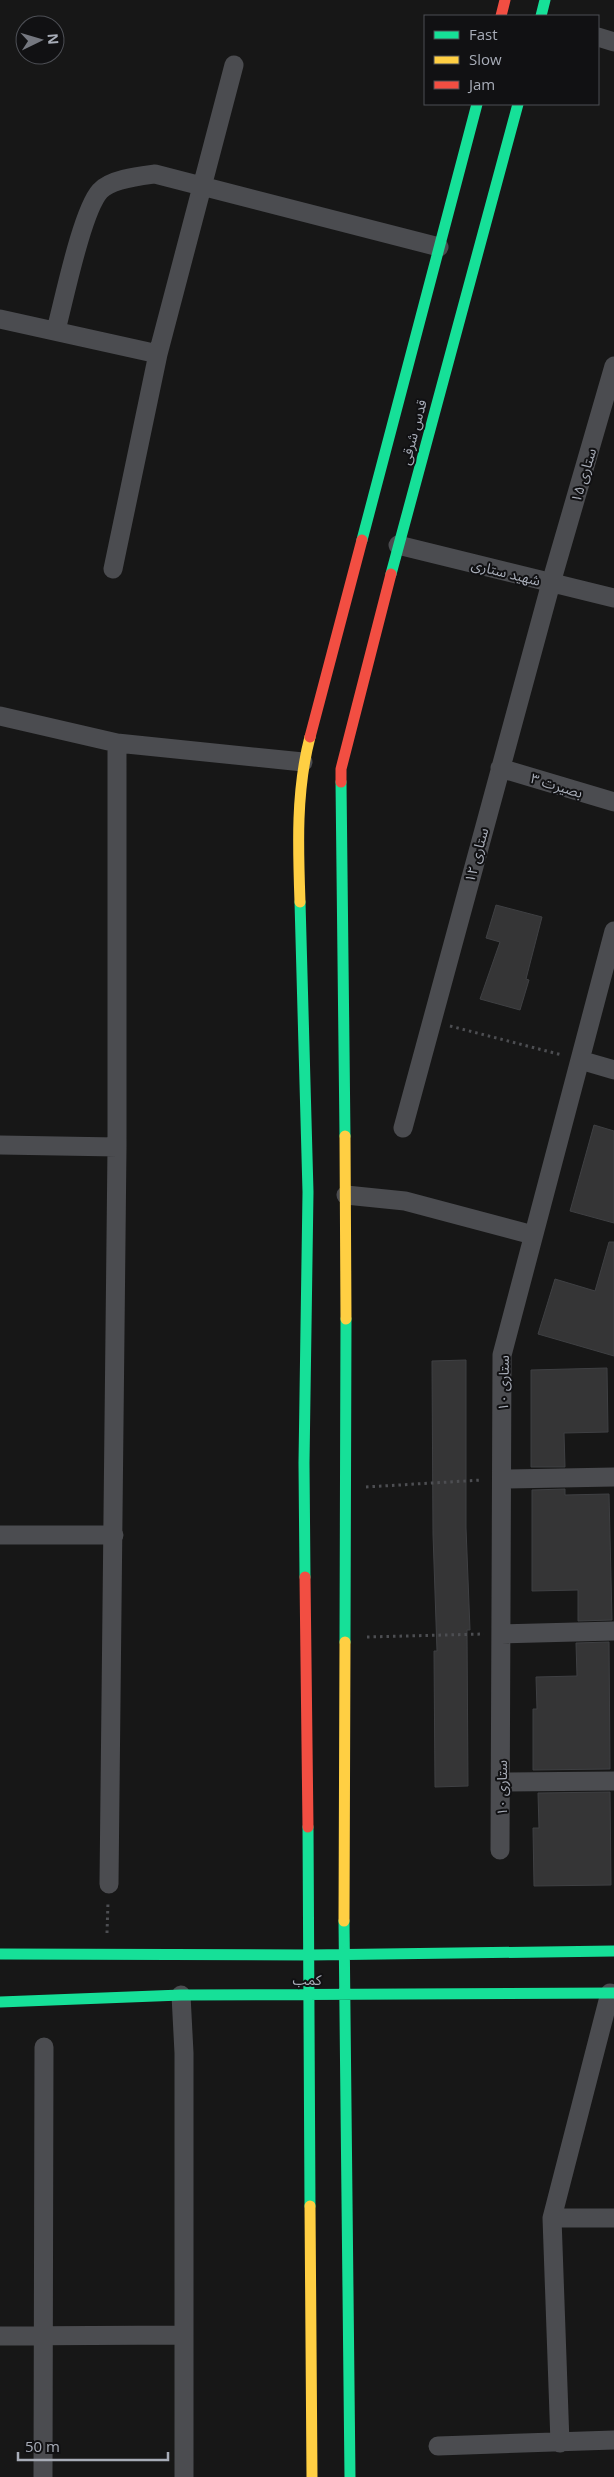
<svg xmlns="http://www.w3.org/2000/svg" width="614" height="2477" font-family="'Open Sans','Noto Sans Arabic',sans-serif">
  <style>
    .building { fill: #353536; stroke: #3f4043 }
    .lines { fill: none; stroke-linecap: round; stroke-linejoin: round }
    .path { stroke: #4d4e52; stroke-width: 3; stroke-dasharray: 2.5 4; stroke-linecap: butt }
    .street { stroke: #4b4c50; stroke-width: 19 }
    .fast { stroke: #16e098; stroke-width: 11 }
    .slow { stroke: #ffcf43; stroke-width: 11 }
    .jam { stroke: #f24e42; stroke-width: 11 }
    .labels { text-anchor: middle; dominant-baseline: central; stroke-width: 4; stroke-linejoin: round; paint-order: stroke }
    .street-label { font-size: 14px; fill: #a8adb8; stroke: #111113 }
  </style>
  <rect width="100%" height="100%" fill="#171717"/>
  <path class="building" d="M496,905L542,917L526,979L529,980L520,1010L480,999L500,942L486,938Z
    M594,1125L614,1131V1223L570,1211Z
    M609,1242H614V1356L538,1334L555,1279L595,1291Z
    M466,1360V1528L470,1630H467L468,1786L435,1787L434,1651H437L433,1534L432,1361Z
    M607,1368L608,1432L564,1433L565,1467H531V1370Z
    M565,1489V1495L609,1494L612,1620L578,1621V1590L532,1591V1490Z
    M609,1642L610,1769L533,1770V1709H537L536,1677L577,1676L576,1643Z
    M610,1792L611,1885L534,1886L533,1828H539L538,1793Z"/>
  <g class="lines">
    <path class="path" d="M450,1026L562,1055
      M366,1487L482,1480
      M367,1637L484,1634
      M107,1933L108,1902"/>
    <path class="street" d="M598,37L614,42
      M0,319L158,354
      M56,330C64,300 82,211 100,191C111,179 140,176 155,174L439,247
      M398,545L614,598
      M113,569L158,354L234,65
      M0,716L117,743L303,762
      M500,768L614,802
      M580,1060L614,1070
      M403,1128L551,583L614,366
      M0,1145L117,1147
      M346,1195L405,1201L533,1235
      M503,1479L614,1477
      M0,1535H114
      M502,1634L614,1631
      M501,1782L614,1781
      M500,1850L502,1355L614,931
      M109,1884L117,1147V743
      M181,1995L184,2053V2477
      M552,2218H614
      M0,2336L184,2335
      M560,2443L552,2218L610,1993
      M438,2446L614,2440
      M43,2477L44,2047"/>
    <path class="fast" d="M541,16L545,0
      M362,540L477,104
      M391,574L518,104
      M341,782L345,1136
      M300,902L308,1192L304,1463L305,1577
      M345,1642L346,1319
      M308,1827L310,2206
      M344,1921L350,2477
      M0,1954L310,1955L614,1951
      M0,2002L181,1995L614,1993"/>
    <path class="slow" d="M300,902C298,847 296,790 310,737
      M345,1136L346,1319
      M344,1921L345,1642
      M310,2206L312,2477"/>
    <path class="jam" d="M501,16L505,0
      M310,737L362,540
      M341,782V769L391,574
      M305,1577L308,1827"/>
  </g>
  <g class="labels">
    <g class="street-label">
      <text transform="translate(413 432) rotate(-75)">قدس شرقی</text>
      <text transform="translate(583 475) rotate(-73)">ستاری ۱۵</text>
      <text transform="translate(506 572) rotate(14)">شهید ستاری</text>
      <text transform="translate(557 785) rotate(17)">بصیرت ۳</text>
      <text transform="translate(476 855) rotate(-75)">ستاری ۱۲</text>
      <text transform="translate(503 1383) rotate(-89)">ستاری ۱۰</text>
      <text transform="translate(501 1788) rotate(-90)">ستاری ۱۰</text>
      <text x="307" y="1979">کمب</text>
    </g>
  </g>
  <rect x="424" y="15" width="175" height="90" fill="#111113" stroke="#4d4f55"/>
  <rect x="434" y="31" width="25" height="8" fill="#16e098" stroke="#4d4f55"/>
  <text x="469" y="40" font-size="15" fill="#a8adb8">Fast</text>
  <rect x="434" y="56" width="25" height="8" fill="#ffcf43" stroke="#4d4f55"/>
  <text x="469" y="65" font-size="15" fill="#a8adb8">Slow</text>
  <rect x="434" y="81" width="25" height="8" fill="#f24e42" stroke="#4d4f55"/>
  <text x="469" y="90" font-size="15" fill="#a8adb8">Jam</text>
  <g transform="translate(40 40) rotate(85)"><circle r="24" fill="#111113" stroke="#4d4f55"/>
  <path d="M0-4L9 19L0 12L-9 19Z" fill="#757880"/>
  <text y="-8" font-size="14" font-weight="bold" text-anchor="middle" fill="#a8adb8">N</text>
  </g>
  <path d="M18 2452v8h150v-8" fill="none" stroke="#a8adb8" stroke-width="2.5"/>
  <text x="25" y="2452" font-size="15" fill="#a8adb8" stroke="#111113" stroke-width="4" paint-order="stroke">50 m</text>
</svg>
